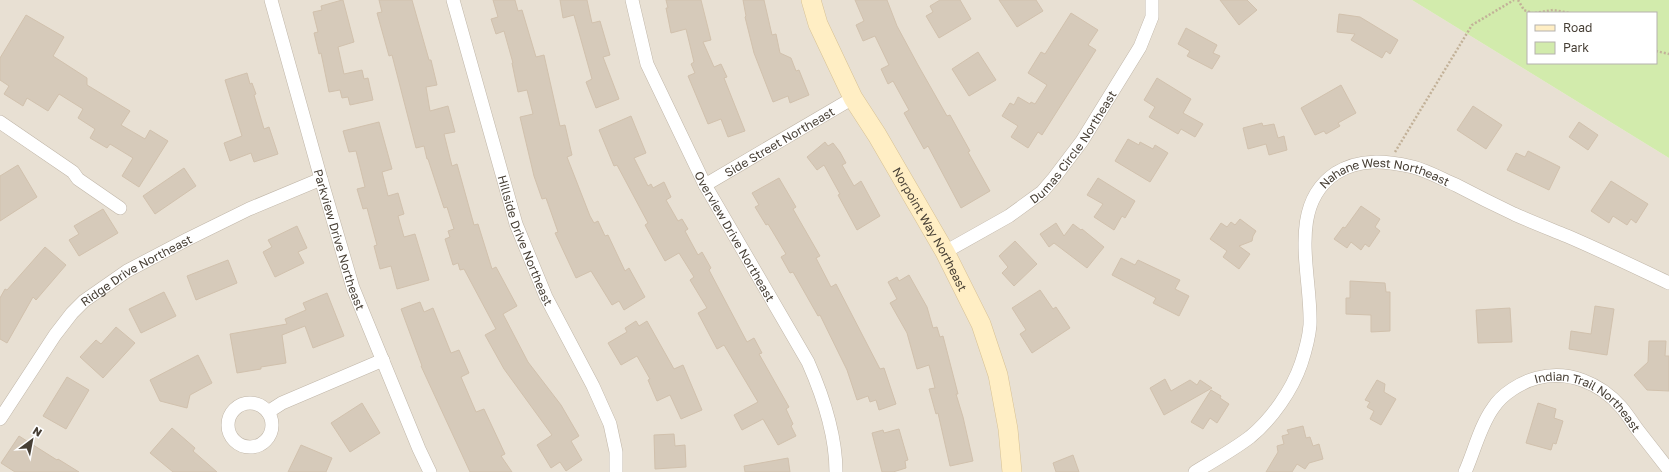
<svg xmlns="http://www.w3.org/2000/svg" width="1669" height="472" font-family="'Golos Text',sans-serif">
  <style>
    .residential { fill: #e8e0d3 }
    .green { fill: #d2ebac; fill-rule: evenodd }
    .building { fill: #d6caba; stroke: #d1c1ad }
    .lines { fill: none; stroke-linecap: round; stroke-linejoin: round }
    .street-casing { stroke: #c0b6a8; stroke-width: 14 }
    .secondary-casing { stroke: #d7c193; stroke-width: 20 }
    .path { stroke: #c2b198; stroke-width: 2.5; stroke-dasharray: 2 2; stroke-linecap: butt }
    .street { stroke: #fff; stroke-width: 13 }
    .secondary { stroke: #ffeec4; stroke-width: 19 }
    .labels { text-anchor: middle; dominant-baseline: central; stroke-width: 3; stroke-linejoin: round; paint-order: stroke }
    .street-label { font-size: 12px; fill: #473f35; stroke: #fff }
  </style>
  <rect width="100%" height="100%" fill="#f4efe6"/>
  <path class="residential" d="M0,0H1412L1669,158V472H0Z"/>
  <path class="green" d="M1412,0H1669V158ZM1528,13H1656V63H1528Z"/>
  <path class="building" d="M342,0H343L354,42L338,47L344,74L362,70L364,79L368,78L373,100L350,105L348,97L342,98L340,90L329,92L321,53L319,54L314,33L318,32L313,12L322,10L321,6Z
    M379,0H412L429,60H431L437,85L426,87L430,111L448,106L455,132L444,134L452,166L457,164L474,225L478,224L492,269L496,267L517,306L503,314L528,362L561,405L579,436L571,441L582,460L566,471L560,462L551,468L537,445L552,435L504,369L485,335L496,329L464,269L460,270L458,263L453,265L445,239L450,237L448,231L454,229L447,207L444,208L428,159H427L424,146L416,148L392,55L389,56L377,13L382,12Z
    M493,0H515L518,11L522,10L536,57L544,55L560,126L565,125L572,155L567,157L590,216L594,223L598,221L605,236L608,235L625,271L629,268L645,297L624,310L619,301L612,305L591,271L576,278L555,233L558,232L546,198L542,199L534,176L520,117L533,114L527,90L518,92L512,63H513L504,31L496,34L491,19L498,17Z
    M560,0H587L592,23L600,21L610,55L603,57L619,99L596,108L586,82L592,79L574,15L563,18Z
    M666,0H701L711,40L703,42L714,67L721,64L727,77L724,78L745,131L728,137L721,119L708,124L688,76L695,73L691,64L694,62L686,29L671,33L666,8H668Z
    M743,0H764L772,35L776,34L780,53L791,58L796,71L799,70L809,95L790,103L788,96L773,102L754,53L745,17L746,16Z
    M855,0H887L897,26L918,65L947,116L950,115L970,151L968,152L990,191L961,208L928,146L924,149L904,113L909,110L893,81L888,84L881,69L889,65L875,36L863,41L856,25L864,21Z
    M940,0H960L971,19L939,38L926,16L933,12L930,6Z
    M999,0H1036L1043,11L1017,27Z
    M1220,0H1247L1257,10L1239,25Z
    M1071,13L1098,30L1088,45L1096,50L1042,135L1038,132L1028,148L1011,137L1018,126L1002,116L1010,103L1014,105L1018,97L1030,104L1031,102L1035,104L1047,85L1028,73L1041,52L1045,54Z
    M1339,14L1360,17L1398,40L1390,54L1386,51L1382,58L1351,40L1355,34L1337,32Z
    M26,15L64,37L53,56L87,78V85L130,111L121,125L145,139L150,130L168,141L139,187L122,176L133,158L110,144L107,148L90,138L95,129L78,118L83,109L59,94L48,111L27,98L23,106L4,94L9,86L0,80V58Z
    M1186,28L1217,45L1213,53L1220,56L1212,69L1187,56L1190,51L1178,44Z
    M978,52L996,80L969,96L952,69Z
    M247,73L250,84L252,83L256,94L254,95L264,129L269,127L278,154L254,162L251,153L230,161L224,143L242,136L225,80Z
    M1157,78L1191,99L1183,113L1203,124L1195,137L1181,129L1178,134L1149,117L1155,107L1144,100Z
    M1341,85L1356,113L1338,123L1340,126L1326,134L1324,131L1315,135L1301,108Z
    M1473,106L1502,125L1486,149L1457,130Z
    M631,116L646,153L634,158L648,186L651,184L653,188L664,182L671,197L666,200L678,221L682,219L688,229L685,231L698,255L702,252L711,268L709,270L747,342L754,338L762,353L759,354L789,407L786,409L793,424L791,426L796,436L778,445L763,419L742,430L734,415L758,402L724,345L717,349L698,313L707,308L690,280L694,277L679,253L665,261L645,225L648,223L617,165L614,166L599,130Z
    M379,122L392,169L382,172L388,196L398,193L404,214L398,216L404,237L415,234L429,280L397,289L391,266L380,269L374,246L377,245L367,208L363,209L357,189L365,187L356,151L349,152L343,131Z
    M1579,122L1598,135L1588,150L1569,137Z
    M1262,123L1263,126L1274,124L1278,138L1284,136L1287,150L1269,155L1266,144L1248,149L1243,128Z
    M1128,139L1139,145L1140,142L1153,149L1155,145L1168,153L1150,182L1115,161Z
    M825,142L828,146L833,143L840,152L846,163L842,165L854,186L861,181L880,216L857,230L838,195L840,194L824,165L817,170L807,157Z
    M1528,151L1560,167L1549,190L1507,170L1516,153L1525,157Z
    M18,165L37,197L0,221V176Z
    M184,168L196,186L155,214L143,196Z
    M779,178L796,207L793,209L820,256L816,258L831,287L836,284L880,369L884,368L896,404L879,410L876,400L870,402L868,396L857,400L847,370L820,315L818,316L793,272L790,273L781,257L786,254L768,224L766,225L755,207L759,205L752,193Z
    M1098,178L1135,201L1125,218L1122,216L1114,230L1094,217L1103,204L1087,195Z
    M1611,181L1648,204L1636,223L1631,219L1627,225L1613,216L1609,223L1591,211Z
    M1361,206L1380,219L1375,227L1380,231L1369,247L1365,244L1361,250L1351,242L1347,248L1334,239L1343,227L1345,228Z
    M103,209L118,233L79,256L69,240L79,234L74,226Z
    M1240,219L1256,231L1253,236L1252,241L1239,246L1250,254L1239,269L1223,257L1227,251L1210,239L1221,223L1227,227L1231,222L1235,225Z
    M1056,223L1064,236L1073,224L1081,230L1082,229L1104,247L1087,268L1054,243L1049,247L1040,234Z
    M297,226L307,248L298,252L304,263L275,277L263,252L272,247L268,240Z
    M1015,241L1037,264L1014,286L1002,273L1008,267L999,256Z
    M45,247L66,265L36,300L33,297L7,343L0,339V298L5,289L7,290Z
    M1121,258L1135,265L1138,260L1180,280L1175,289L1189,296L1179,316L1153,303L1156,298L1112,275Z
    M228,260L237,283L196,300L187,276Z
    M909,275L927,307L933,328L937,327L940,337L943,336L958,394H956L963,417L973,461L950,466L938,413L936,414L929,389L935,388L929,365L917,369L907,333L890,303L897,299L888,282L897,277L899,281Z
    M1350,281L1385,283L1386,292H1390V331L1371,332V315L1346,314V298H1350Z
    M1040,290L1053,309L1056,307L1070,328L1032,353L1020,334L1026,330L1012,308Z
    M164,292L176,316L141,333L129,309Z
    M327,293L344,336L313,348L305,326L282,335L286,363L261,367V369L237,373L230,334L287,324L285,319L306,310L303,303Z
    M420,302L424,312L433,308L451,353L459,350L469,373L461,377L476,412L484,409L505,454L501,456L512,472H470L421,366H422L401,309Z
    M1595,306L1614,309L1607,355L1569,349L1571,331L1591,334Z
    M1510,308L1512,342L1478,343L1476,310Z
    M636,321L639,326L647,321L674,369L683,365L702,410L681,419L670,395L657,401L648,380L650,379L637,356L621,365L608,343L627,332L625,328Z
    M116,327L135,343L103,378L80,357L96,340L101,344Z
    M1649,341H1666L1665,356H1669V391L1647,390L1634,375L1648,362Z
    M198,355L212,383L190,395L187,408L160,401L150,380Z
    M67,377L89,390L66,429L43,416Z
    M1165,379L1171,391L1190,380L1197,385L1200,380L1212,388L1164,415L1150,388Z
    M1377,380L1385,384L1384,392L1396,399L1381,425L1370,419L1374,411L1367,407L1370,402L1365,400Z
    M1211,390L1221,396L1220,398L1229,404L1217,423L1210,418L1203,429L1191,422Z
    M362,403L380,433L350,452L331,423Z
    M1538,403L1556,409L1554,418L1563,421L1556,444L1553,443L1551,450L1526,443Z
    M1303,426L1306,438L1310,437L1313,446L1319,444L1323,459L1309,463L1305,469L1297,464L1292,472H1266L1278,452L1277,446L1284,444L1282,436L1289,434L1287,430Z
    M172,428L195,448L193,451L217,472H173L150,453Z
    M899,429L908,460L905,461L906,468L893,472H882L872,433L883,430L884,433Z
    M674,434L675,446L685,445L686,467L655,469L654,435Z
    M19,436L57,460L58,459L79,472H15L1,463Z
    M301,445L332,458L326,472H288Z
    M1073,455L1079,472H1056L1053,463Z
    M788,458L790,472H745L744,466Z"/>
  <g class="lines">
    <g class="street-casing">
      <g id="street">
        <path id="s1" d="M271,0L321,179L353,288L419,449L430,472"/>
        <path id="s2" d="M453,0L516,224L546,297L593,386L610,424L616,452V472"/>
        <path id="s3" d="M632,0L647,64L705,185L808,362C823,396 836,435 836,472"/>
        <path d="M0,122L73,172L78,179L120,208"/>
        <path id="s4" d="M705,185L853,98"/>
        <path id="s5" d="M945,252L1009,216L1042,192L1054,178L1082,141L1140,47L1152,17V0"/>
        <circle cx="250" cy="425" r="22"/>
        <path d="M268,412L282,403L383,360"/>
        <path id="s6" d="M0,419L55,335L72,313L84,301L127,271L188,239L249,209L321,179"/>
        <path id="s7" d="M1195,472C1213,461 1233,450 1250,437C1272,419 1292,390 1301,364C1305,352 1309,337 1310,325C1312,276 1286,206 1336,173C1360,158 1386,161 1413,167C1428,171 1442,179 1456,185C1475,195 1495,205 1514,214C1532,222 1550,229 1567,236C1602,251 1635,267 1669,283"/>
        <path id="s8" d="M1465,472C1474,452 1480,426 1493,408C1502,394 1521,382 1537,378C1569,370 1600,383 1621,407C1627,414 1632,422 1637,429C1648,443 1658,456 1669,470"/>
      </g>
    </g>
    <g class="secondary-casing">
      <g id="secondary">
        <path id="s9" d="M811,0L818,24L853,98L877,135L945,252L981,324L998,375L1008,429L1012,472"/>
      </g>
    </g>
    <path class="path" d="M1518,0L1524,10L1532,13
      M1535,13L1553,10L1570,13
      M1656,51L1669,54
      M1395,152L1472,25L1514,0"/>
    <use href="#street" class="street"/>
    <use href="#secondary" class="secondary"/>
  </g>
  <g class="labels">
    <g class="street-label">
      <text stroke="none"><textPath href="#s4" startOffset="86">Side Street Northeast</textPath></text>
      <text stroke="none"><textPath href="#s5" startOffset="169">Dumas Circle Northeast</textPath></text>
      <text stroke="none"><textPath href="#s7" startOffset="407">Nahane West Northeast</textPath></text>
      <text stroke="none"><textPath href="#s9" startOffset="259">Norpoint Way Northeast</textPath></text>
      <text stroke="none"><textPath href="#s3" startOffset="259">Overview Drive Northeast</textPath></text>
      <text stroke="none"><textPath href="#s1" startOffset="249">Parkview Drive Northeast</textPath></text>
      <text stroke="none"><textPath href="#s2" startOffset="251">Hillside Drive Northeast</textPath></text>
      <text stroke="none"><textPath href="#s6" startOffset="206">Ridge Drive Northeast</textPath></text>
      <text stroke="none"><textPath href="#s8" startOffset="184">Indian Trail Northeast</textPath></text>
    </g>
  </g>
  <rect x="1527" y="12" width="130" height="52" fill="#ffffff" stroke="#b5b2ae"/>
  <rect x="1535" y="25" width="20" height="6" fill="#ffeec4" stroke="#b5b2ae"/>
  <text x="1563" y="32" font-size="12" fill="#473f35">Road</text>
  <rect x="1535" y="42" width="20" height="12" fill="#d2ebac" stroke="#b5b2ae"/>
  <text x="1563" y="52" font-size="12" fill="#473f35">Park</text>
  <g transform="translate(32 440) rotate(32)" stroke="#ffffff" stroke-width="3" paint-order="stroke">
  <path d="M0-3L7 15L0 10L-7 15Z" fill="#473f35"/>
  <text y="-6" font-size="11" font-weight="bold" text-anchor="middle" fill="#473f35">N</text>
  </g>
</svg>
